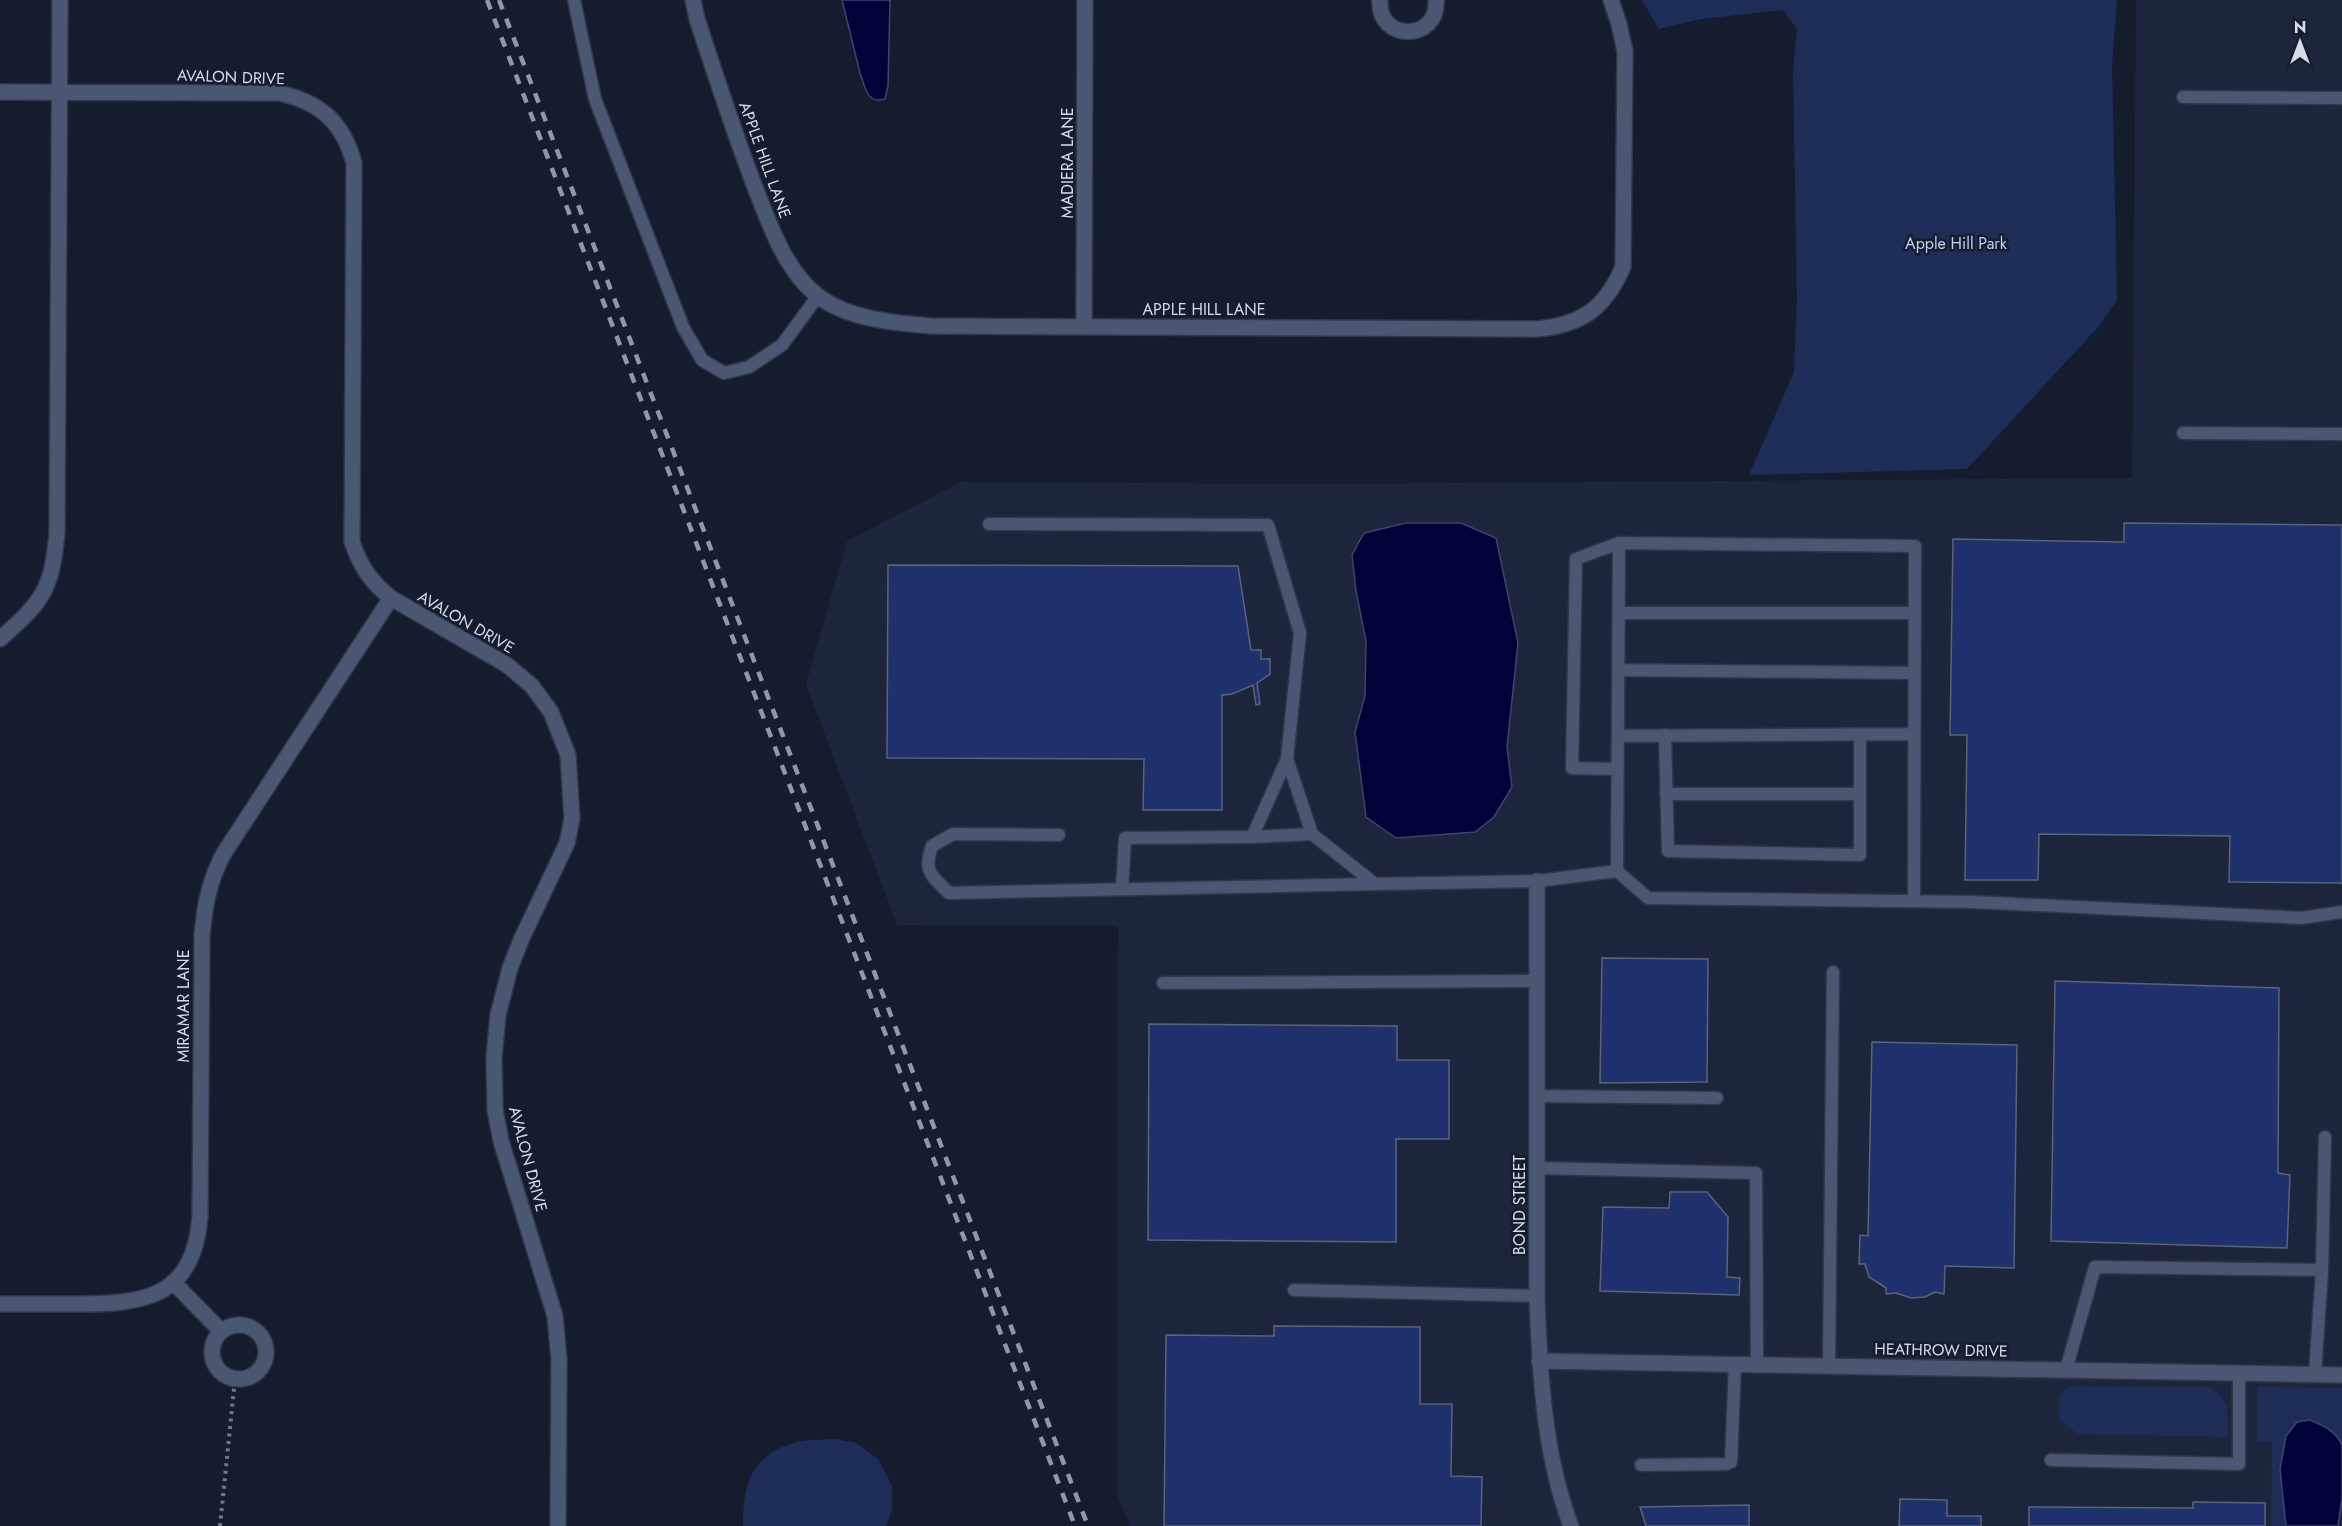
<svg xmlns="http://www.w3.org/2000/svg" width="2342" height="1526" font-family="Jost,sans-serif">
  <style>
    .built { fill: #1c253b }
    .green { fill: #1e2d57 }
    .water { fill: #02023b; stroke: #41436f; stroke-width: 1.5 }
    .building { fill: #1e316c; stroke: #5a6378; stroke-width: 1.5 }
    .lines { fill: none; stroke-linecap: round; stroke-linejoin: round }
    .service-casing { stroke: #303747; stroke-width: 15 }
    .minor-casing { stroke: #303747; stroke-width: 18 }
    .path { stroke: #717886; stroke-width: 4; stroke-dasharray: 3 4.5; stroke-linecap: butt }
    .service { stroke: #4a5672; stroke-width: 12 }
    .minor { stroke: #4a5672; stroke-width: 15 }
    .rail { stroke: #9197a5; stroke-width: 4.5; stroke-dasharray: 10 10; stroke-linecap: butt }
    .labels { text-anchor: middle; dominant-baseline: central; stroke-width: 5; stroke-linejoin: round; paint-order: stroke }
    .street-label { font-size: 16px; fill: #d5dbe7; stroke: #151c2d }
    .park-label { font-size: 16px; fill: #c1d1f5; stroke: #151c2d }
  </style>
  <rect width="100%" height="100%" fill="#151c2d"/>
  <path class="built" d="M2136,0H2342V1526H1130L1117,1494L1118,926L897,925L806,684L847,541L961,482L1306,484L2132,478Z"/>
  <path class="green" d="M1642,0H2117L2112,65L2117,300L2099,326L1967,469L1749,475L1794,372L1797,299L1793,71L1797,29L1783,10L1701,19L1659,29Z
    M2071,1386L2209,1387C2232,1400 2227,1413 2228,1437L2079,1434C2059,1423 2053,1416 2061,1393Z
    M2257,1387L2342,1388V1445L2340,1440L2280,1469L2286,1526H2271L2272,1442L2257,1441Z
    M836,1439L856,1443L878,1459L892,1486V1509L886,1526H743C743,1485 751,1455 794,1443C807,1439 823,1440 836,1439Z"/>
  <path class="water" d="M842,0H890L888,86L885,99C866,105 865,85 860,73Z
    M1406,523H1461L1496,538L1518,643L1507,747L1512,787L1494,817L1475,832L1396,838L1366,817L1355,732L1365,696L1366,641L1356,591L1352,555L1364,533Z
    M2310,1420C2322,1425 2336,1431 2342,1445V1498L2338,1526H2286L2280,1469L2286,1436L2297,1422Z"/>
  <path class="building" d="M2124,523L2342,525V883L2229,882L2230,836L2039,834L2038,880H1965L1967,735H1950L1953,539L2124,542Z
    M888,565L1238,566L1251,650H1261V659H1270V674L1257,683L1260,704L1256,705L1253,685L1232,694L1222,695V810H1143L1144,759L887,758Z
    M1602,958L1708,959L1707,1082L1600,1083Z
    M2055,981L2279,988L2278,1173L2290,1175L2287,1248L2051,1241Z
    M1149,1024L1397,1026V1060H1449V1139H1396V1242L1148,1240Z
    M1872,1042L2017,1045L2014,1268L1945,1266L1944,1294L1935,1292L1925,1297L1911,1298L1896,1293L1886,1294V1288L1869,1277L1865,1264H1859L1860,1235L1868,1236Z
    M1670,1192H1707L1728,1217L1727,1277L1740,1278L1739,1295L1600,1291L1603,1207L1669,1208Z
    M1274,1326L1420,1327V1404H1452L1451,1476L1482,1477L1481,1526H1164L1166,1335L1274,1336Z
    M1900,1499L1947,1500V1516H1981V1526H1899Z
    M2193,1502L2265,1503V1526H2029V1507L2193,1508Z
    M1749,1505V1526H1646L1640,1507Z"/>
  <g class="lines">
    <g class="service-casing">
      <path id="service" d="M574,0L595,99L683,327L702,360L724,373L749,367L782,345L818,296
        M2183,97L2342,98
        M2183,433L2342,434
        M989,524L1268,525L1300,633L1287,759L1312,834L1375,884L1537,881L1617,871
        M1619,543L1617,871L1648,898L1974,902L2301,918L2342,912
        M1619,613H1914
        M1618,670L1914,673
        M1665,735L1668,851L1860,855V735
        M1618,736L1914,734
        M1617,769L1572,768L1576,559L1619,543L1915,546L1914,901
        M1666,794H1860
        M1059,835L953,834L932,846C923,872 931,875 949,893L1375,884
        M1252,837L1312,834
        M1122,889L1125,838L1252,837L1287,759
        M1163,983L1537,981
        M1537,1096L1717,1098
        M1537,1168L1756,1173L1757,1365
        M1294,1290L1537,1296
        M1829,1366L1833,972
        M2066,1370L2095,1267L2322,1270L2325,1137
        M2315,1374L2322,1270
        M2051,1460L2239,1464V1373
        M1641,1465L1726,1464L1731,1462L1735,1364"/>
    </g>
    <g class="minor-casing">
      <path id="minor" d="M693,0L697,19C715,74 733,129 753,182C768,220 784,270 818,296C848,319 894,323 931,326L1537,329C1582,325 1605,308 1623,267L1625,51L1619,24L1611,0
        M1380,0C1377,42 1439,42 1436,0
        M0,92L279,93C320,102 343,122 354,163L352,542C360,566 371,582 391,598L507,665L532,686L551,712L568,755L572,819L567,843L521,940L510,968L498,1015L494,1057L495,1110L501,1141L555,1316L559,1359L558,1526
        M1084,327L1085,0
        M0,639C43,601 52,590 57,532L60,0
        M1537,881V1300C1540,1375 1544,1455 1571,1526
        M173,1282L221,1331
        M0,1304C26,1304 52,1304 78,1304C147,1304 194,1296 200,1216L202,935C205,904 209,881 224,853L391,598
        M212 1352a27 27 0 1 1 54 0a27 27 0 1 1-54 0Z
        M1539,1361L2342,1375"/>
    </g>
    <path class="path" d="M220,1526L235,1379"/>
    <use href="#service" class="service"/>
    <use href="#minor" class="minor"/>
    <path class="rail" d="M487,0L1075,1526
      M499,0L1088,1526"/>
  </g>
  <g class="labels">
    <g class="street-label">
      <text transform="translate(231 77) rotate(2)">AVALON DRIVE</text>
      <text transform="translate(765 160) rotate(70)">APPLE HILL LANE</text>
      <text transform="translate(1067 163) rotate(-90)">MADIERA LANE</text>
      <text x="1204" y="309">APPLE HILL LANE</text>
      <text transform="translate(466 622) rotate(30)">AVALON DRIVE</text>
      <text transform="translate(183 1006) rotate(-90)">MIRAMAR LANE</text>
      <text transform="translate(528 1159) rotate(75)">AVALON DRIVE</text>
      <text transform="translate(1519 1205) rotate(-90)">BOND STREET</text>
      <text transform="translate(1941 1350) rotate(1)">HEATHROW DRIVE</text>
    </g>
    <g class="park-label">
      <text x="1956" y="243">Apple Hill Park</text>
    </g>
  </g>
  <g transform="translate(2300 42)" stroke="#151c2d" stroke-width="4.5" paint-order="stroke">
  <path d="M0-4.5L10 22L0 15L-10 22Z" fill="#d5dbe7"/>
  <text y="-9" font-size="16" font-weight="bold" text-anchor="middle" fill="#d5dbe7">N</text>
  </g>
</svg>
